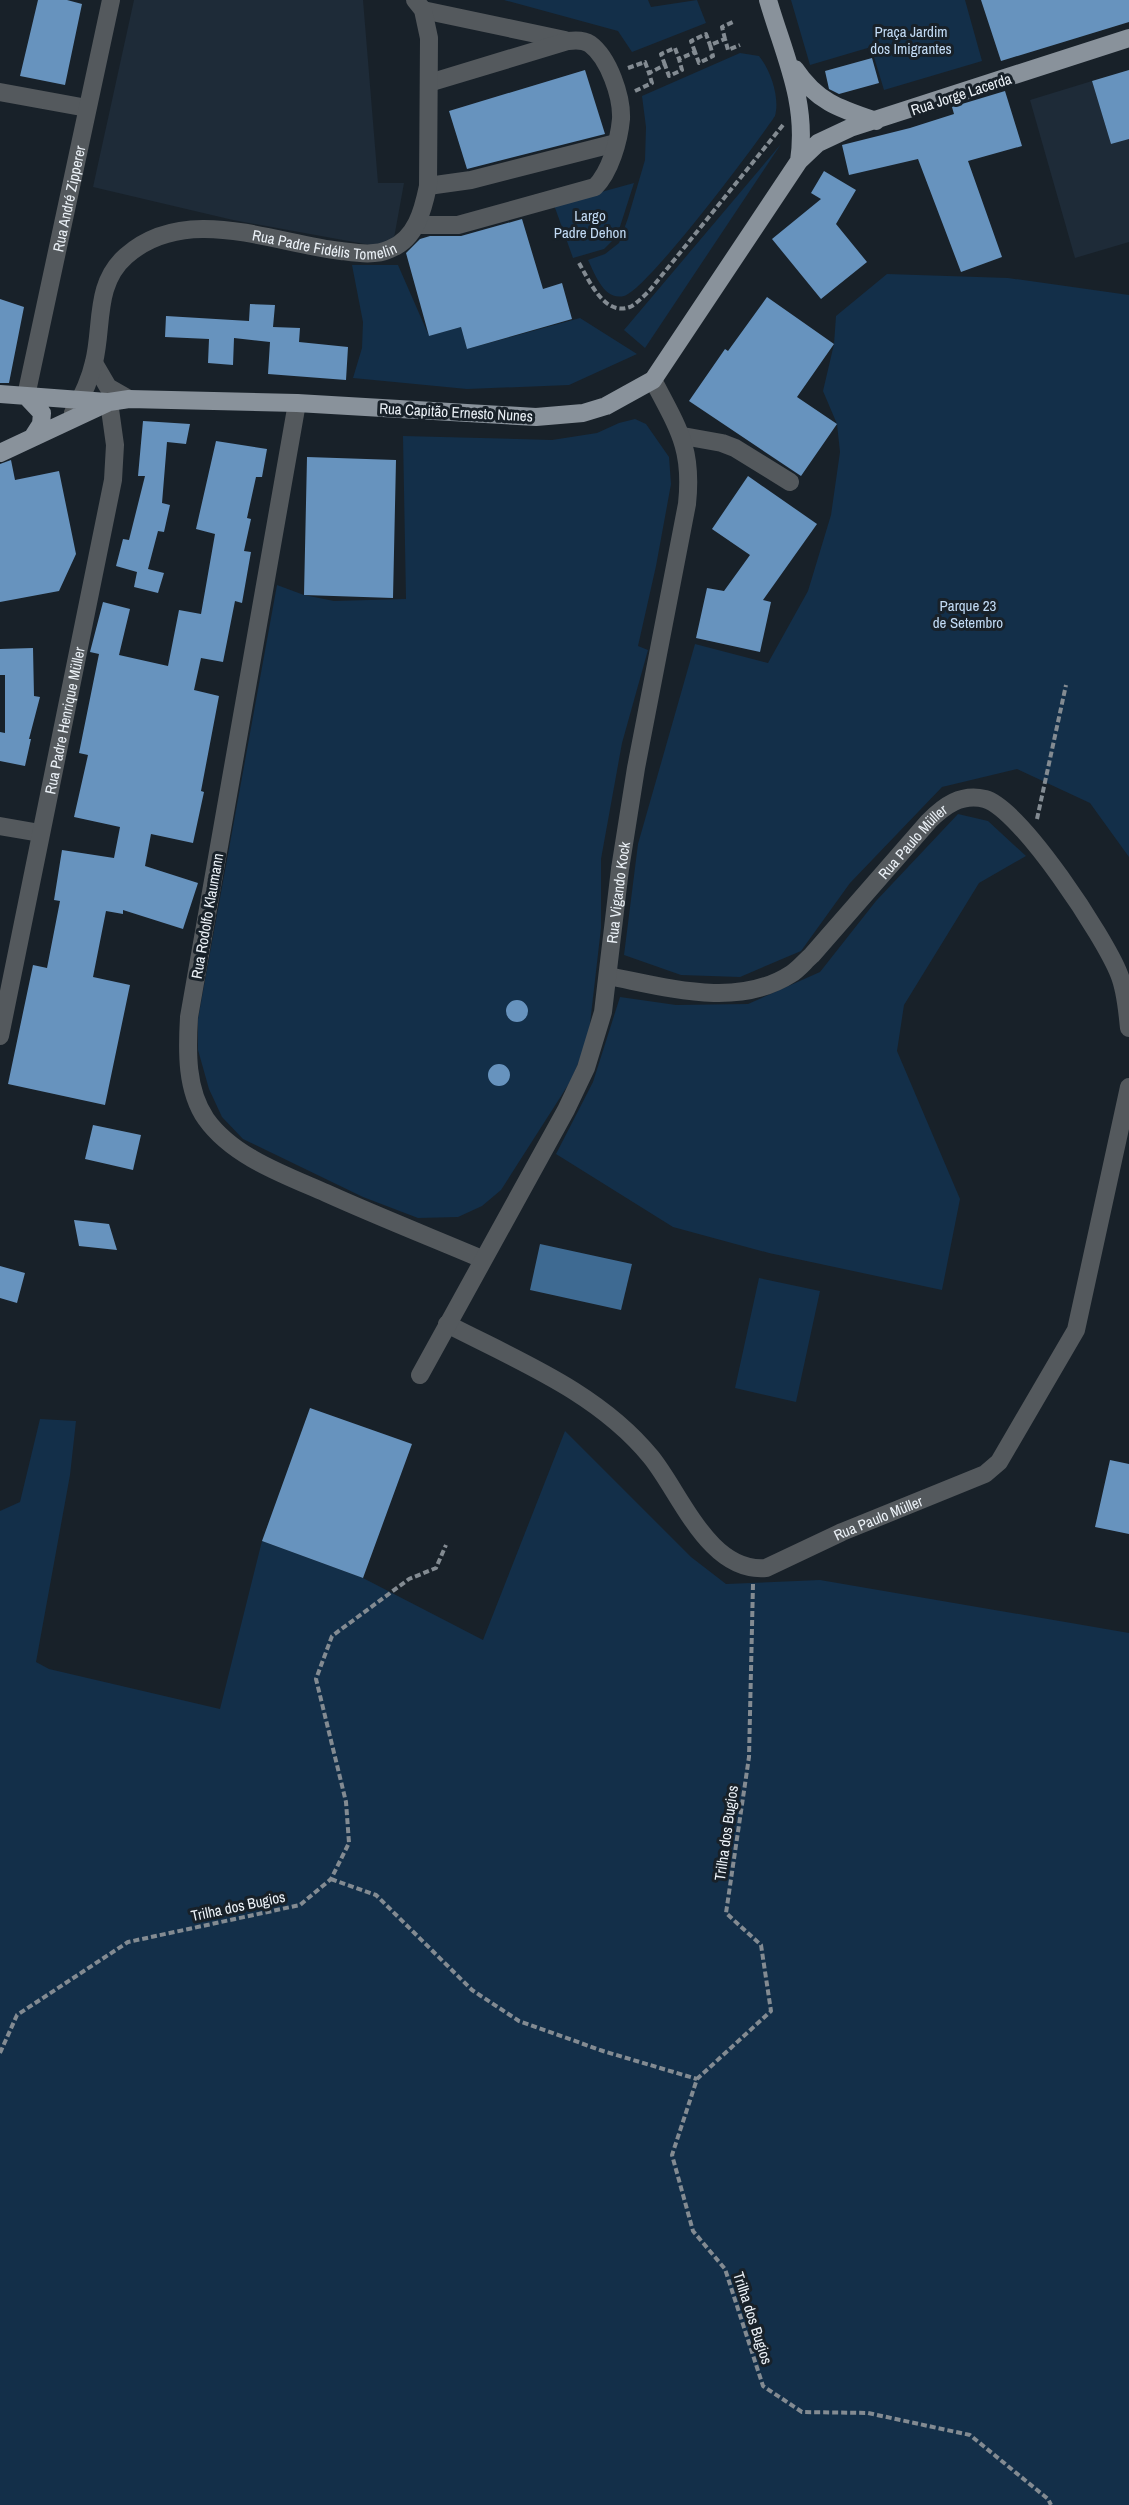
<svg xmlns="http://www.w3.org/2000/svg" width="1129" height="2505" font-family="'Archivo Narrow',sans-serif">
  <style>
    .built { fill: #1e2b38 }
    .green { fill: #132f49 }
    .water { fill: #3e6a92 }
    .building { fill: #6793be }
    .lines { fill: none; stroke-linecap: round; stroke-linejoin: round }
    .path { stroke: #838b92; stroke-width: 4; stroke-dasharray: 6 3; stroke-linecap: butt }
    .minor { stroke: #54595d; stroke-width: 18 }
    .major { stroke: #89929b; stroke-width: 18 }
    .labels { text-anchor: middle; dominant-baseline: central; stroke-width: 6; stroke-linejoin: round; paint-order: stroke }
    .park-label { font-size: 15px; fill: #c2dbf5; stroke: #182129 }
    .street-label { font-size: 15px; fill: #ebf1f7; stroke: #182129 }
  </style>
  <rect width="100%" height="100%" fill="#182129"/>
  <path class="built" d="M134,0H363L378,183H404L392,249L233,220L93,187Z
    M1092,81L1111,144L1129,139V242L1075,258L1030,100Z"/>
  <path class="green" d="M504,0H648L651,7L697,0L706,23L632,52L618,31Z
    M791,0H965L982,61L884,90L871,47L810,65Z
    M740,53L759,56C771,71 780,98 775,116C757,143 647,290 624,296C604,301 595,274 588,260L605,254L619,243L628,218L645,160L646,127L642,96Z
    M781,144L645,348L624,330Z
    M634,183L617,236L604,249L573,258L554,205Z
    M352,265H398L429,336L461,327L467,349L580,318L637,354L569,385L467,389L353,378L362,348L363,322Z
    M887,274L1008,278L1129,295V857L1090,803L1017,769L942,787L850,883L801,951L740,977L681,975L624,955L638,844L695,644L768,663L808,591L831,515L840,452L837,424L823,391L834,344L836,316Z
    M635,419L646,424L669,457L671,484L656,566L638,646L648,650L622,743L601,859V928L588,1041L570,1082L501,1190L482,1206L458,1217L418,1218L363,1197L243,1139L222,1117L209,1089L198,1050V1019L277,585L304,595L334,601L406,599L403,436L552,440L597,433L619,423Z
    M958,814L988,821L1026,856L979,883L904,1005L897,1051L960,1199L942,1290L769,1253L673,1227L556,1154L593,1082L620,997L676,1005L748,1004L820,972L876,901Z
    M759,1278L820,1291L796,1402L735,1388Z
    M40,1419L76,1421L70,1475L36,1662L49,1669L220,1709L262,1541L363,1578L483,1640L565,1431L691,1557L726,1584L820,1580L1129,1633V2505H0V1511L20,1502Z"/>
  <path class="water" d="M540,1244L632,1264L621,1310L530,1290Z"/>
  <path class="building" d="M38,0H67L82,4L65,85L20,76Z
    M981,0H1129V22L1001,61Z
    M872,58L879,83L839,94L829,89L825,71Z
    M585,70L605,134L467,169L449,111Z
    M1129,70V139L1111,144L1092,81Z
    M1005,91L1022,146L968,161L1002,257L961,272L918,159L849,175L842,145L910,128L954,114L952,107Z
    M824,171L856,190L836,224L867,262L821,299L772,239L821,199L811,193Z
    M522,219L543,289L562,283L572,319L467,349L461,327L429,336L406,253L420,239L430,236H461Z
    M767,297L834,344L797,397L837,424L801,476L689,401L725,349L728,351Z
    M0,299L24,307L9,383H0Z
    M250,304L275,305L273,327L300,328L299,342L348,347L346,380L268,374L270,342L234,338L233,365L208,363L209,339L165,337L166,316L249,321Z
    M143,421L190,424L186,444L167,442L162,503L170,505L164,532L158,531L148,569L164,573L158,593L134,587L137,572L116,566L123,539L129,540L145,476H138Z
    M216,441L267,449L262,477H256L247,518L251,519L244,551L251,552L242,603L235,601L223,662L201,658L194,690L219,696L201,791L204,792L193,843L151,834L145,866L198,883L183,929L123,910V914L106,911L93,977L130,985L105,1105L8,1084L33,965L47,968L60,901L54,900L62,850L114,858L120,827L74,817L88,755L79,753L99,654L90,652L103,602L130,609L119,655L168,666L179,610L201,614L215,534L196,529Z
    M307,457L396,460L393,598L304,595Z
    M11,460L15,480L59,471L76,554L59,591L0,602V464Z
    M748,476L817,524L763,600L771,602L760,652L696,638L707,588L724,591L750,555L712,529Z
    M33,648L34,696L40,697L29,739H31L25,766L0,761V732L5,733V675H0V649Z
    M506 1011a11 11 0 1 1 22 0a11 11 0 1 1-22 0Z
    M488 1075a11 11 0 1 1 22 0a11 11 0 1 1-22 0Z
    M93,1125L141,1135L133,1170L85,1159Z
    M74,1220L109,1224L117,1250L79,1246Z
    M0,1266L25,1273L17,1303L0,1298Z
    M310,1408L412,1444L363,1578L262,1541Z
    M1110,1460L1129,1464V1534L1095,1527Z"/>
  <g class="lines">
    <path class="path" d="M725,39L722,27L733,22
      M695,52L691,41L706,34L710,45
      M665,65L661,54L675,48L679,59
      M628,68L645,62L649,73
      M635,91L652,83L649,73L665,65L669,76L682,70L679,59L695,52L699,63L713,56L710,45L725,39L728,50L740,45
      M579,263C589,280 605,319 632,306C638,302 645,295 650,290L783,125
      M1037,819L1066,685
      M753,1584L749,1757L726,1913L761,1945L771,2011L697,2079L672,2155L693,2231L725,2269L763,2386L802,2412L868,2413L970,2435L1048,2499L1051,2505
      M331,1879L376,1895L472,1990L519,2021L603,2051L697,2079
      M0,2053L17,2015L128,1942L300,1905L331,1879L349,1843L346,1802L316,1679L332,1636L409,1579L436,1568L446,1545"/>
    <g class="minor">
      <path d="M423,10L565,40"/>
      <path d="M0,92L87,108"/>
      <path d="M428,186L471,180L616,143"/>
      <path d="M417,225H458L595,187C610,172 619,141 621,119C622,97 609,58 590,44C584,40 575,40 568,41L429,83"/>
      <path d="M94,363L108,387L129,399"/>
      <path id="s1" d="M26,396L111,0"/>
      <path d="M297,403L189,1017C187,1051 186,1090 206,1119C233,1157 285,1175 326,1193C377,1216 430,1237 482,1259"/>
      <path id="s2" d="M73,413C82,397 90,380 94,362C103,326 94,284 126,256C186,203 272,243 341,251C357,253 375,256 390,249C416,239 423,210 428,186L429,38L423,10L415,0"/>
      <path d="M683,436L722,443L735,448L790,482"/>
      <path d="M0,826L40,833"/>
      <path id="s3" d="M608,976C666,987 737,1009 791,974C799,969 805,961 812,955L929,821C944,806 961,793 985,799C1021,809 1105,938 1119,974C1126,991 1127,1010 1129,1028"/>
      <path id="s4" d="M0,1036L113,480L115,445L109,402"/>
      <path id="s5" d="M447,1324C519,1361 599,1393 651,1457C681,1494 709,1573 766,1568L842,1532L985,1474L999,1462L1076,1330L1129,1087"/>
      <path id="s6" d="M420,1375L566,1110L586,1068L603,1012L620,869L636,768L687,504C693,448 678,428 653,380"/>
    </g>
    <path class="major" d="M768,0C784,55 808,102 799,161
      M795,69C817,102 840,109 876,121
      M0,394L107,402
      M26,396L42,413L41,424L32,438
      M0,453L109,402L129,399L297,403L536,417L583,413L606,406L653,380L799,161L818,143L850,128L1129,38"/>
  </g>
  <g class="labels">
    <g class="park-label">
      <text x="911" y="31">Praça Jardim<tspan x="911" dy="17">dos Imigrantes</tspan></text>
      <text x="590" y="215">Largo<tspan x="590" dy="17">Padre Dehon</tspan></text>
      <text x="968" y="605">Parque 23<tspan x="968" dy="17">de Setembro</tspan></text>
    </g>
    <g class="street-label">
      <text transform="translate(961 94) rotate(-18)">Rua Jorge Lacerda</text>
      <text stroke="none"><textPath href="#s1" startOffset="202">Rua André Zipperer</textPath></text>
      <text stroke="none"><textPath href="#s2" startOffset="375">Rua Padre Fidélis Tomelin</textPath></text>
      <text transform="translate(456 412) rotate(3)">Rua Capitão Ernesto Nunes</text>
      <text stroke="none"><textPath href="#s4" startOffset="322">Rua Padre Henrique Müller</textPath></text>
      <text stroke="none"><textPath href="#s3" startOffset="368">Rua Paulo Müller</textPath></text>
      <text stroke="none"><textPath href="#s6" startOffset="528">Rua Vigando Kock</textPath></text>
      <text transform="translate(207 916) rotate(-80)">Rua Rodolfo Klaumann</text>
      <text stroke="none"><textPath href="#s5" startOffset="536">Rua Paulo Müller</textPath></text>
      <text transform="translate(726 1833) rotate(-82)">Trilha dos Bugios</text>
      <text transform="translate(238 1906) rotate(-12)">Trilha dos Bugios</text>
      <text transform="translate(753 2318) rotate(72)">Trilha dos Bugios</text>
    </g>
  </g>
</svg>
